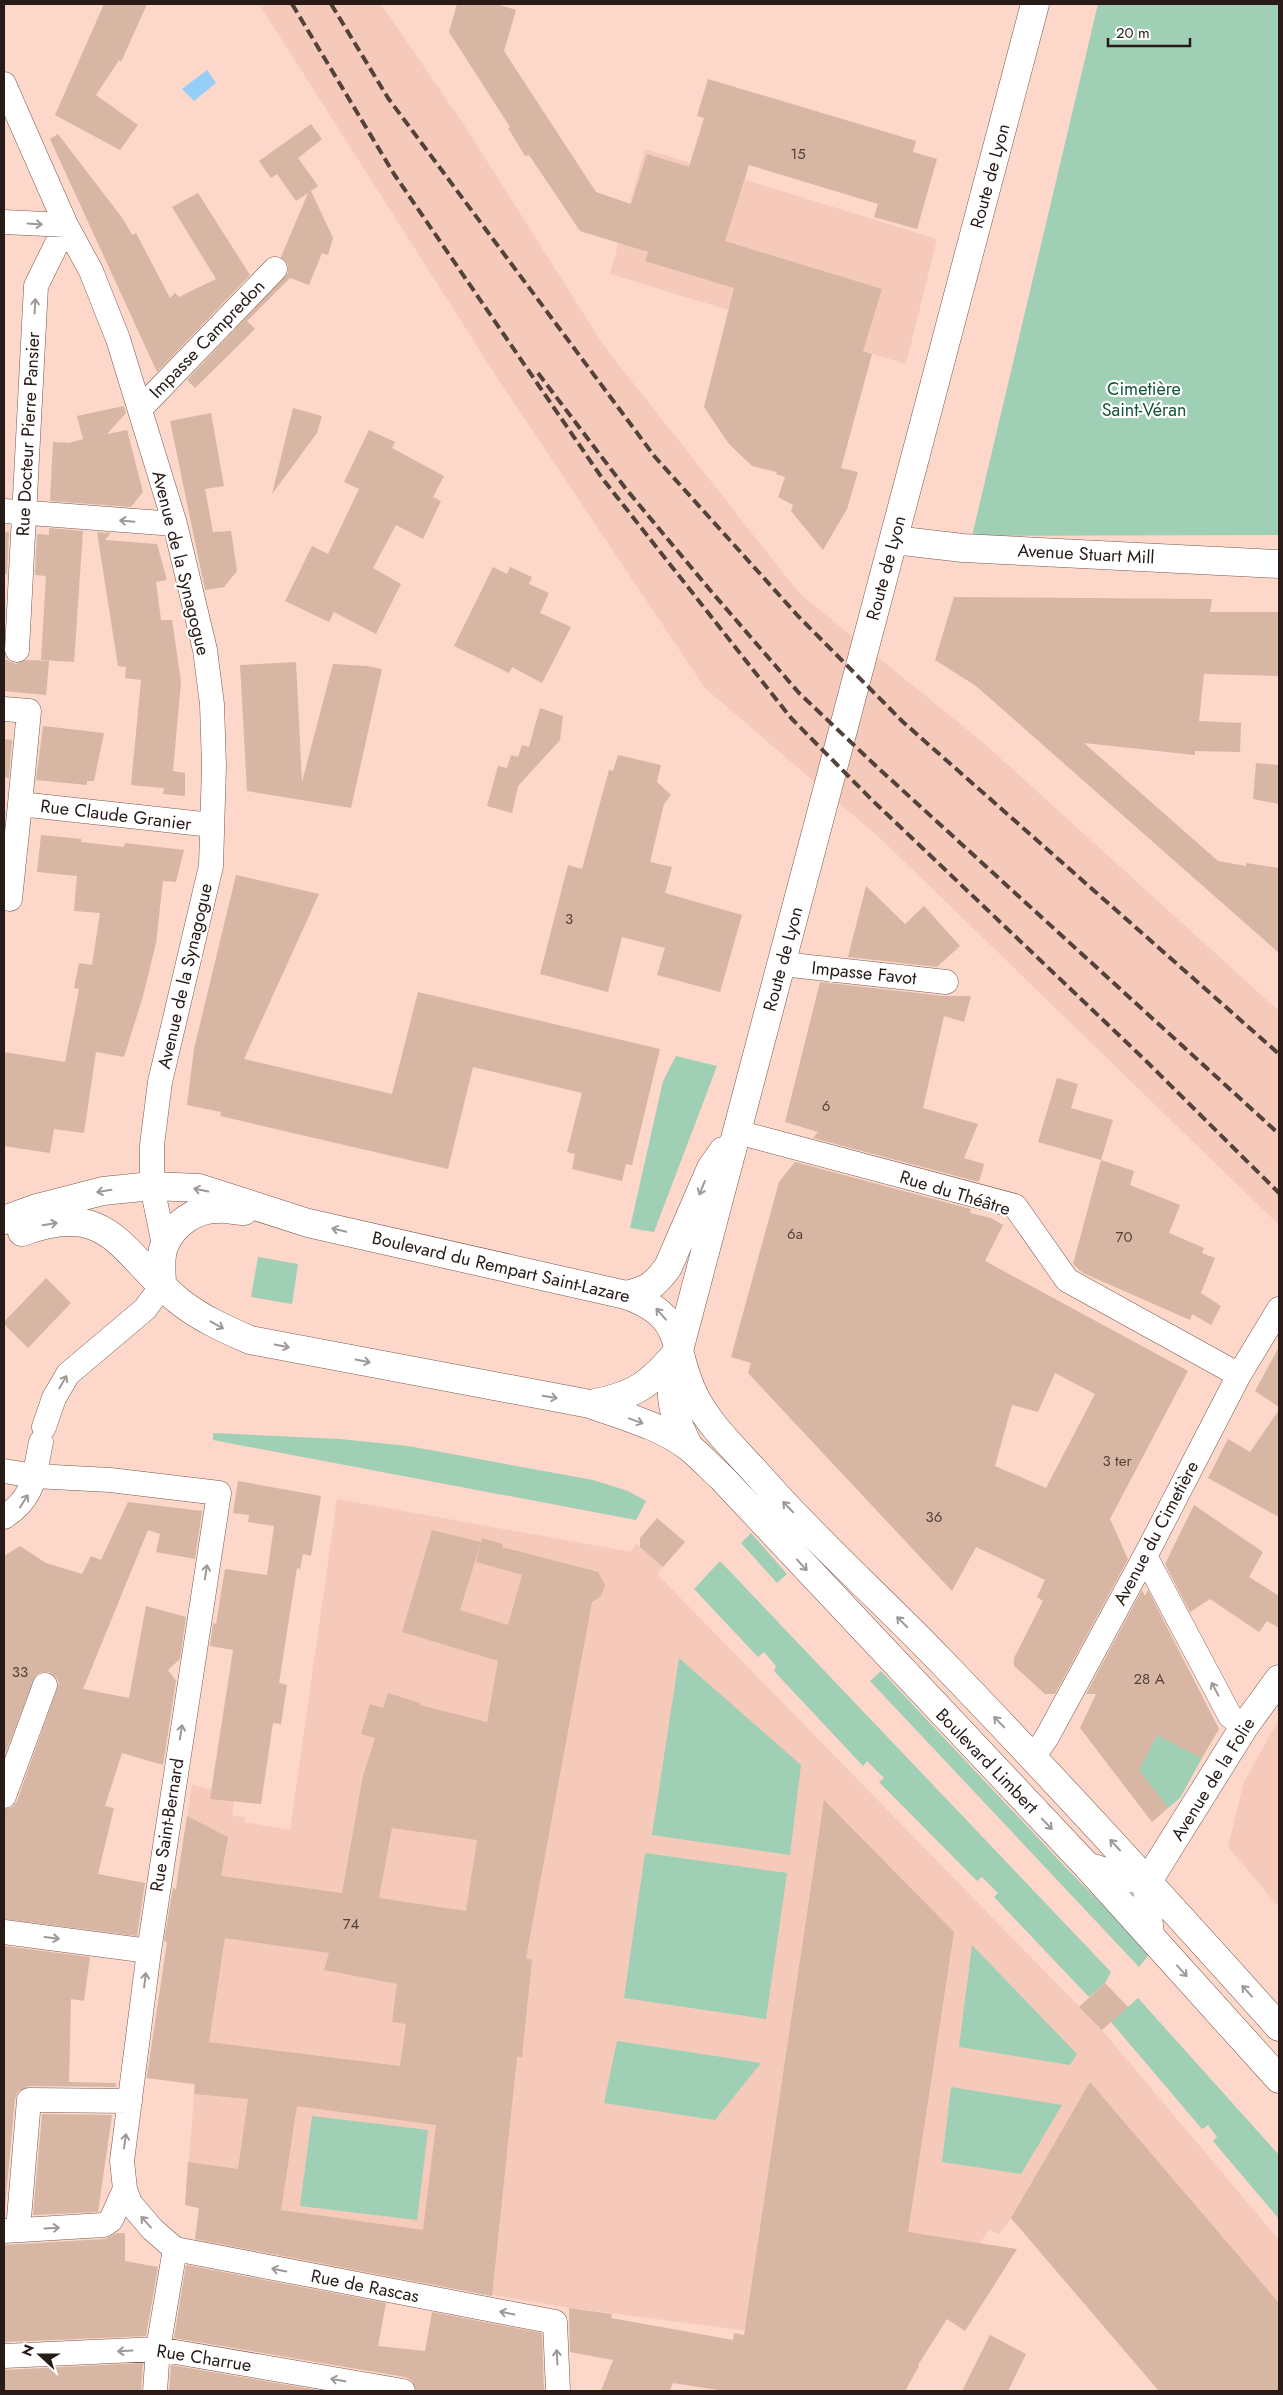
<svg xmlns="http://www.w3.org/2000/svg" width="1283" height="2395" font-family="Jost,sans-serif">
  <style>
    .built { fill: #f6caba }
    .green { fill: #9fcfb4 }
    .water { fill: #95cff7 }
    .building { fill: #d7b6a4; fill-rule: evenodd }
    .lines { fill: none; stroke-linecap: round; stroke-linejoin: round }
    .minor-casing { stroke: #78594e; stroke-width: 25 }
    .tertiary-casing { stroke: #78594e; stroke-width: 29 }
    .secondary-casing { stroke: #78594e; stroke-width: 29 }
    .primary-casing { stroke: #78594e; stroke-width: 29 }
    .minor { stroke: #fff; stroke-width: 24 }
    .tertiary { stroke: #fff; stroke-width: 28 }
    .secondary { stroke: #fff; stroke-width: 28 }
    .primary { stroke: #fff; stroke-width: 28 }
    .rail { stroke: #53413b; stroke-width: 4; stroke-dasharray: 10 5; stroke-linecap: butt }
    .oneway { stroke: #9e9897 }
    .labels { text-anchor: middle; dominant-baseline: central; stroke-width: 4.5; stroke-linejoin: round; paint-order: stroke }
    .number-label { font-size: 15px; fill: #54423a }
    .street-label { font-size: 18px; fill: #281b17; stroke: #fff }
    .park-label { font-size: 18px; fill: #145438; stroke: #fff }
  </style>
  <rect width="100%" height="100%" fill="#fcd7ca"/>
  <path class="built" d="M259,4H381L466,128L604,346L800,594L986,745L1279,1011V1225L881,839L705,688L498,379Z
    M645,149L937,239L906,364L610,274Z
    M337,1499L631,1552L636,1543L663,1567L657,1574L1102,2030L1279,2240V2391H1159L1011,2218L999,2234L989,2230L980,2243L919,2353L571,2308L194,2245L199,2208L185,2205L195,2085L146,2078L192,1785L215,1790L234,1801L232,1816L245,1817L244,1822L290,1830Z
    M1279,1719V1907L1228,1847L1244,1782Z"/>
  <path class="green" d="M1098,4H1279V535L972,536Z
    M676,1056L717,1066L654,1232L630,1228L663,1081Z
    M258,1257L298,1264L292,1304L251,1297Z
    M213,1433L340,1439L408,1446L593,1480L628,1491L646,1501L636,1520L213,1440Z
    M751,1533L787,1574L777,1583L741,1543Z
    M720,1561L1111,1972L1105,1983L1089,1997L994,1897L998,1893L982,1877L977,1881L879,1782L884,1778L867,1761L863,1766L774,1671L776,1666L764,1652L758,1657L694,1589Z
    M679,1658L801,1765L790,1855L652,1835Z
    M881,1671L1069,1871L1150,1953L1139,1967L870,1681Z
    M1157,1735L1202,1758L1180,1798L1168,1808L1139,1770Z
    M645,1853L787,1873L766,2019L624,1998Z
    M972,1945L1077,2054L1070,2065L959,2047Z
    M1138,1998L1279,2155V2219L1213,2141L1217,2137L1208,2125L1202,2129L1111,2022Z
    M617,2041L761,2063L715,2120L604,2103Z
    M951,2087L1062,2105L1021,2174L942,2162Z
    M312,2116L428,2130L417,2220L300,2206Z"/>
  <path class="water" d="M207,70L216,83L194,101L182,89Z"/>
  <path class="building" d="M104,4H147L121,62L119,60L96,95L138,125L120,150L55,115Z
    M457,4H496L516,10L504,51L596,192L631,204L647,154L689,167L704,118L697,116L708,79L916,141L913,152L937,159L917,229L874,217L878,204L749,165L725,241L882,289L863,351L872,354L841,468L858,472L847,509L823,550L791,511L793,505L778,497L785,477L776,474L777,472L752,466L729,444L704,407L734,288L645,261L648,252L580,231L529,155L525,156L508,128L510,127L449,32Z
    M311,124L322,139L298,158L318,186L311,191L333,238L328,255L322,253L309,285L290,278L247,321L255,329L195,388L187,380L288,273V265L281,257L308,193L296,201L277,174L271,178L259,161Z
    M58,134L123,219L132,235L136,233L170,298L175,293L179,297L216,279L172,207L198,193L250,275L157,372L50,139Z
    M124,406L126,413L107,434L127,430L143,492L131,507L50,501L53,442L69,443L83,439L77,416Z
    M293,408L322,416L317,433L272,494Z
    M211,413L224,486L205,489L213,532L231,531L237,571L224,587L205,590L170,421Z
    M369,430L395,442L392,448L444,476L433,497L441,501L423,539L396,525L373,568L401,584L376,634L334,612L329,622L285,601L312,546L328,554L359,489L344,482Z
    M49,528L83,531L74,662L41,660L46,576L35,575L37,534L49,535Z
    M4,532H9L7,574H4Z
    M97,532L111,533L105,540L157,544L167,580L156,582L161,620H172L181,682L173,771L185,773V796L163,794L164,788L131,785L141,680L125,678L126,667L118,666Z
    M493,567L507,574L510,567L532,577L529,584L549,593L540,613L571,627L542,683L512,667L509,673L454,646Z
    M954,597L1212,599L1210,612H1279V676L1204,674L1199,721L1241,723L1240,752L1195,751V755L1084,743L1218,861L1246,866V863L1279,868V953L976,686L935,660Z
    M4,659L16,664L26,660L49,661L46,695L4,691Z
    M296,662L302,782L333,664L367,666L382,669L351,808L247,791L240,665Z
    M540,708L563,716L560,740L518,786L512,813L487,806L498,766L507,768L511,755L518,757L522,745L529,747Z
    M43,726L104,733L94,781H87V785L36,780Z
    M4,739L12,740L9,778L4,777Z
    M618,755L661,765L657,782L671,795L664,804L650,862L672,867L665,893L742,915L720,992L657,975L665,948L622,937L608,992L540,974L568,865L582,869L609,770L613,771Z
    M1256,763L1279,765V804L1253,799Z
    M41,835L81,839V842L124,847L125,843L184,850L176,882L163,881L156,943L143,996L124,1057L96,1052L84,1133L54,1129L50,1153L4,1146V1052L65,1062L79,989L74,988L79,963L92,965L100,913L74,911L77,876L37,872Z
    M236,875L319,894L244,1059L392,1094L418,992L660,1049L632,1165L626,1164L622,1181L572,1169L575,1154L567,1152L582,1093L473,1067L448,1169L220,1116L221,1112L187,1105L194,1049Z
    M866,886L905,924L924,906L960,946L937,967L848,957Z
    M820,982L944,996H971L964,1022L944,1016L923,1108L978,1124L964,1158L984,1164L979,1182L813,1138L818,1132L785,1122Z
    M1057,1078L1078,1084L1071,1108L1113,1120L1101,1160L1038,1142Z
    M1101,1160L1134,1171L1130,1185L1180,1205L1169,1233L1204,1248L1202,1253L1215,1258L1201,1293L1221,1306L1211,1325L1192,1314L1190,1320L1083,1273L1073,1264Z
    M795,1162L971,1209L970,1213L991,1218L1003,1225L985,1261L1188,1371L1110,1519L1128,1559L1055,1694H1045L1014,1666V1658L1043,1601L1037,1597L1045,1580L976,1547L952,1591L748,1373L751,1363L731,1357L779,1182ZM1055,1373L1095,1394L1046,1488L995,1466L1012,1405L1038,1412Z
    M46,1278L71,1303L28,1348L4,1324V1322Z
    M1279,1347V1407L1255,1391Z
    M1279,1410V1517L1208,1478L1228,1439L1250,1452Z
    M238,1481L321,1496L311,1556L303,1554L300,1569L297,1568L279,1683L287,1685L281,1724L273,1723L261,1804L210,1799L233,1650L210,1646L213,1623L216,1624L225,1569L267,1575L274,1526L248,1522L249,1515L233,1513Z
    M128,1502L202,1511L195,1559L156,1552L160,1534L148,1530L83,1689L129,1698L146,1606L186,1617L180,1659L168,1670L176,1681L163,1765L122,1753L105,1806L114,1808L98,1874L145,1883L137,1936L4,1919V1809L12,1807L17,1801L59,1683L56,1677L49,1672H42L36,1675L4,1757V1556L20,1546L46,1563L82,1574L91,1556L101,1560Z
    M1194,1505L1263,1552L1249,1577L1279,1596V1628L1267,1621L1259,1632L1210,1599L1190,1612L1165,1564Z
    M657,1518L685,1542L663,1567L640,1547V1538Z
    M432,1530L481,1542L460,1610L508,1625L522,1575L476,1562L482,1538L503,1544L502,1547L598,1572L605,1585L601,1596L592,1602L526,1958L532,1960L522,2057H517L492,2296L195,2239L199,2208L185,2205L188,2162L238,2169L248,2099L194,2094L195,2084L147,2078L167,1942L164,1941L173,1888L176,1889L187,1816L228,1837L221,1876L342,1893L363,1776L375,1738L361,1734L370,1704L383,1708L388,1693L420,1703V1705L487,1722L498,1661L402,1632ZM392,1828L477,1840L466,1911L379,1898ZM225,1938L329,1953L324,1970L397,1984L392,2022L406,2024L400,2066L209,2042ZM297,2106L436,2125L423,2230L281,2210Z
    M1142,1590L1145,1596L1148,1590L1219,1729L1202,1758L1157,1735L1139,1770L1168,1808L1152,1822L1080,1728L1096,1694H1086Z
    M824,1800L954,1932L908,2232L1017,2249L965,2331L947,2319L918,2365L919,2366L905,2391H725L673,2383L670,2391H601L613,2360L570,2352L569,2308L612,2314L611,2318L733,2340L734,2333L744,2335Z
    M4,1946L90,1957L84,2001L71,1999L69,2082L116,2083V2087L29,2086L18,2092L15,2099L4,2217Z
    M1105,1983L1128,2007L1102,2030L1079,2007Z
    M1090,2082L1279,2303V2391H1159L1011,2218Z
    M42,2114L112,2115L98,2212L33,2215Z
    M117,2233H125V2261L158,2267L146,2336L4,2342V2245L105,2239Z
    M186,2265L386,2303L378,2346L425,2351L432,2312L542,2333L544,2391H416L412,2381L405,2377L174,2338Z
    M990,2335L1026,2354L1008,2391H962Z
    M143,2363L141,2391H4V2370Z
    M171,2365L323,2391H169Z"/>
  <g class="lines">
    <g class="minor-casing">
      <path id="minor" d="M4,84L66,225L91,271L118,339L175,524L205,650L212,704L214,766L211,866L160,1082L152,1145V1186L164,1245
        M4,222L66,225L36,286L17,650
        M140,409L275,269
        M4,511L175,524
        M4,709L29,711L20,804L212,825
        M10,899L20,804
        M782,964L946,982
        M737,1132L1015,1206L1067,1280L1239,1375
        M44,1427L54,1398L68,1374L145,1309L162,1286
        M4,1471L34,1476L110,1480L219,1493L149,1951L122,2161L125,2189L130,2203L152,2229L175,2249L555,2322L558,2391
        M4,1517C35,1498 34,1475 41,1442
        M1145,1556L1230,1716L1244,1727
        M1033,1757L1047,1737L1150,1547L1239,1375L1279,1309
        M4,1796L45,1685
        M4,1932L149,1951
        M18,2230L29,2100L130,2101
        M4,2231L104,2225L111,2220L125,2189
        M4,2356L158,2349L403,2391
        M155,2391L158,2349L175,2249"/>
    </g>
    <g class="tertiary-casing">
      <path id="tertiary" d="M894,540L963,548L1279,564"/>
    </g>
    <g class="secondary-casing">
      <path id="secondary" d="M1087,1866L1122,1877L1148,1881
        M1150,1935L1147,1907L1148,1881L1244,1727L1279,1679"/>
    </g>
    <g class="primary-casing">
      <path id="primary" d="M4,1220L37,1208L103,1191L152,1186L199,1188L308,1223L626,1295C688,1317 670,1346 694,1395C709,1426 737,1451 760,1477C815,1540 879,1597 938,1658C1054,1778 1167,1902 1279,2027
        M22,1232C111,1199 120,1253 179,1301C200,1318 225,1329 250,1340L590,1404C623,1416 662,1426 690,1448C701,1457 711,1468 722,1478L1087,1866L1279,2079
        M162,1286C162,1273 159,1256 165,1244C174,1224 195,1209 217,1209C226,1208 235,1211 244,1211
        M626,1295C648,1290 655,1285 668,1267L711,1168L723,1151
        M590,1404C634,1396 650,1385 678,1351
        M689,1447C676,1421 670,1407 672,1377L1035,4"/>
    </g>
    <use href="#minor" class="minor"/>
    <use href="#tertiary" class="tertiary"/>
    <use href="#secondary" class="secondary"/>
    <use href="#primary" class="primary"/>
    <path class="rail" d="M292,4L394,174L602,478L791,718L872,800L1144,1059L1279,1193
      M331,4L388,98L655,457L798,616L903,722L1279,1054
      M538,373L626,489L710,590L799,693L876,766L1279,1134"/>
  </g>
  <defs><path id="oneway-shaft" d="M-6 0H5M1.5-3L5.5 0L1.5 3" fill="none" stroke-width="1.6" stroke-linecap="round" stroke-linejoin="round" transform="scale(1.25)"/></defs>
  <g class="oneway">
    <use href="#oneway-shaft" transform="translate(35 224) rotate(4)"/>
    <use href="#oneway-shaft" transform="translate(35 306) rotate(-87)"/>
    <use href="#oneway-shaft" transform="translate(127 521) rotate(-175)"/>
    <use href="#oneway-shaft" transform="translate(702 1188) rotate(112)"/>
    <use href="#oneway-shaft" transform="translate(201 1190) rotate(-168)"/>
    <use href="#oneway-shaft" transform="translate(104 1191) rotate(171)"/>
    <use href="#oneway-shaft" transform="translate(50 1224) rotate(-9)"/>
    <use href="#oneway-shaft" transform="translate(339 1230) rotate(-167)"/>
    <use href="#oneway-shaft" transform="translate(661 1314) rotate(-131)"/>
    <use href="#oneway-shaft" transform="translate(217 1325) rotate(29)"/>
    <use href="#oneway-shaft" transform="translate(282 1346) rotate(11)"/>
    <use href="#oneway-shaft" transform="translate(363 1361) rotate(11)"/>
    <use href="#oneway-shaft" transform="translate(63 1382) rotate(-60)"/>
    <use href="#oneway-shaft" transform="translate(550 1397) rotate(10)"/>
    <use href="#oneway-shaft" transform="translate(636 1421) rotate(20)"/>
    <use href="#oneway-shaft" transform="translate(24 1501) rotate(-58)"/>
    <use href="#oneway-shaft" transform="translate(788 1507) rotate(-134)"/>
    <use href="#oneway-shaft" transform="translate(802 1565) rotate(47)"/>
    <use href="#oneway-shaft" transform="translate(206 1572) rotate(-81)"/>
    <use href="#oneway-shaft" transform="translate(902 1622) rotate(-135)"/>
    <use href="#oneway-shaft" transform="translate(1215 1689) rotate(-118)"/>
    <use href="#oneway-shaft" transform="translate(999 1722) rotate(-134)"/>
    <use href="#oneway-shaft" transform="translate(181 1732) rotate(-81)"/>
    <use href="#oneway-shaft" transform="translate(1047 1824) rotate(46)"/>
    <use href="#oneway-shaft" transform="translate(1115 1845) rotate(-133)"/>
    <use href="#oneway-shaft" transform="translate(52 1938) rotate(7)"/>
    <use href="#oneway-shaft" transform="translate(1182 1971) rotate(48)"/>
    <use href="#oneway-shaft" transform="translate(145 1980) rotate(-83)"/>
    <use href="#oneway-shaft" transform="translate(1247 1991) rotate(-132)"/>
    <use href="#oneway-shaft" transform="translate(125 2141) rotate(-82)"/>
    <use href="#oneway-shaft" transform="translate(146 2222) rotate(-132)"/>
    <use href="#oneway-shaft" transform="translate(52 2228) rotate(-3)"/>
    <use href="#oneway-shaft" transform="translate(279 2270) rotate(-169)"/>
    <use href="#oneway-shaft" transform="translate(507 2313) rotate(-169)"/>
    <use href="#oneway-shaft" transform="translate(125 2351) rotate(177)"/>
    <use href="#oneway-shaft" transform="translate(557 2357) rotate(-93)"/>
    <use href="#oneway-shaft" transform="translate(338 2380) rotate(-170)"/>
  </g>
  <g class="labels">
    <g class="number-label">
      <text x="798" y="154">15</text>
      <text x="569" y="919">3</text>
      <text x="826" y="1106">6</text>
      <text x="795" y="1234">6a</text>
      <text x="1124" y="1237">70</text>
      <text x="1117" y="1461">3 ter</text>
      <text x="934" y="1517">36</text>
      <text x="20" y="1672">33</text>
      <text x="1149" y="1679">28 A</text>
      <text x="351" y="1924">74</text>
    </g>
    <g class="street-label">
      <text transform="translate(990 176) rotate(-75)">Route de Lyon</text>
      <text transform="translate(207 339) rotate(-46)">Impasse Campredon</text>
      <text transform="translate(28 434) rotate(-87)">Rue Docteur Pierre Pansier</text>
      <text transform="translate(1086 554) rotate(3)">Avenue Stuart Mill</text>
      <text transform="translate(181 563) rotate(76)">Avenue de la Synagogue</text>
      <text transform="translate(886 568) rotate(-75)">Route de Lyon</text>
      <text transform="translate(116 815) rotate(7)">Rue Claude Granier</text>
      <text transform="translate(783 959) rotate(-75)">Route de Lyon</text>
      <text transform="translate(864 973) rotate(6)">Impasse Favot</text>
      <text transform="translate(185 976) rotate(-77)">Avenue de la Synagogue</text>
      <text transform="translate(955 1193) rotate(17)">Rue du Théâtre</text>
      <text transform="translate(501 1267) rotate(13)">Boulevard du Rempart Saint-Lazare</text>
      <text transform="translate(1156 1533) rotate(-62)">Avenue du Cimetière</text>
      <text transform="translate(987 1761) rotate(46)">Boulevard Limbert</text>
      <text transform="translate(1213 1779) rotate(-58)">Avenue de la Folie</text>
      <text transform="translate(167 1825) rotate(-81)">Rue Saint-Bernard</text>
      <text transform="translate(365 2286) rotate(11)">Rue de Rascas</text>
      <text transform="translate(204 2358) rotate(9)">Rue Charrue</text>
    </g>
    <g class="park-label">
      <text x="1144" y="389">Cimetière<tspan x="1144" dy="21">Saint-Véran</tspan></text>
    </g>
  </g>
  <rect width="1283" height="2395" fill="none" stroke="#281b17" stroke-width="10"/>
  <g transform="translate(40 2355) rotate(291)" stroke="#ffffff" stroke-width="4" paint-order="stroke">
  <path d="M0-4L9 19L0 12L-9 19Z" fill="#281b17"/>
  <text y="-8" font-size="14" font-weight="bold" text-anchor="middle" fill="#281b17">N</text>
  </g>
  <path d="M1108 38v8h82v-8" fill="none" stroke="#281b17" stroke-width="2.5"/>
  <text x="1116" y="38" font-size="15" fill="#281b17" stroke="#ffffff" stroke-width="4" paint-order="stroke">20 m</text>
</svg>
